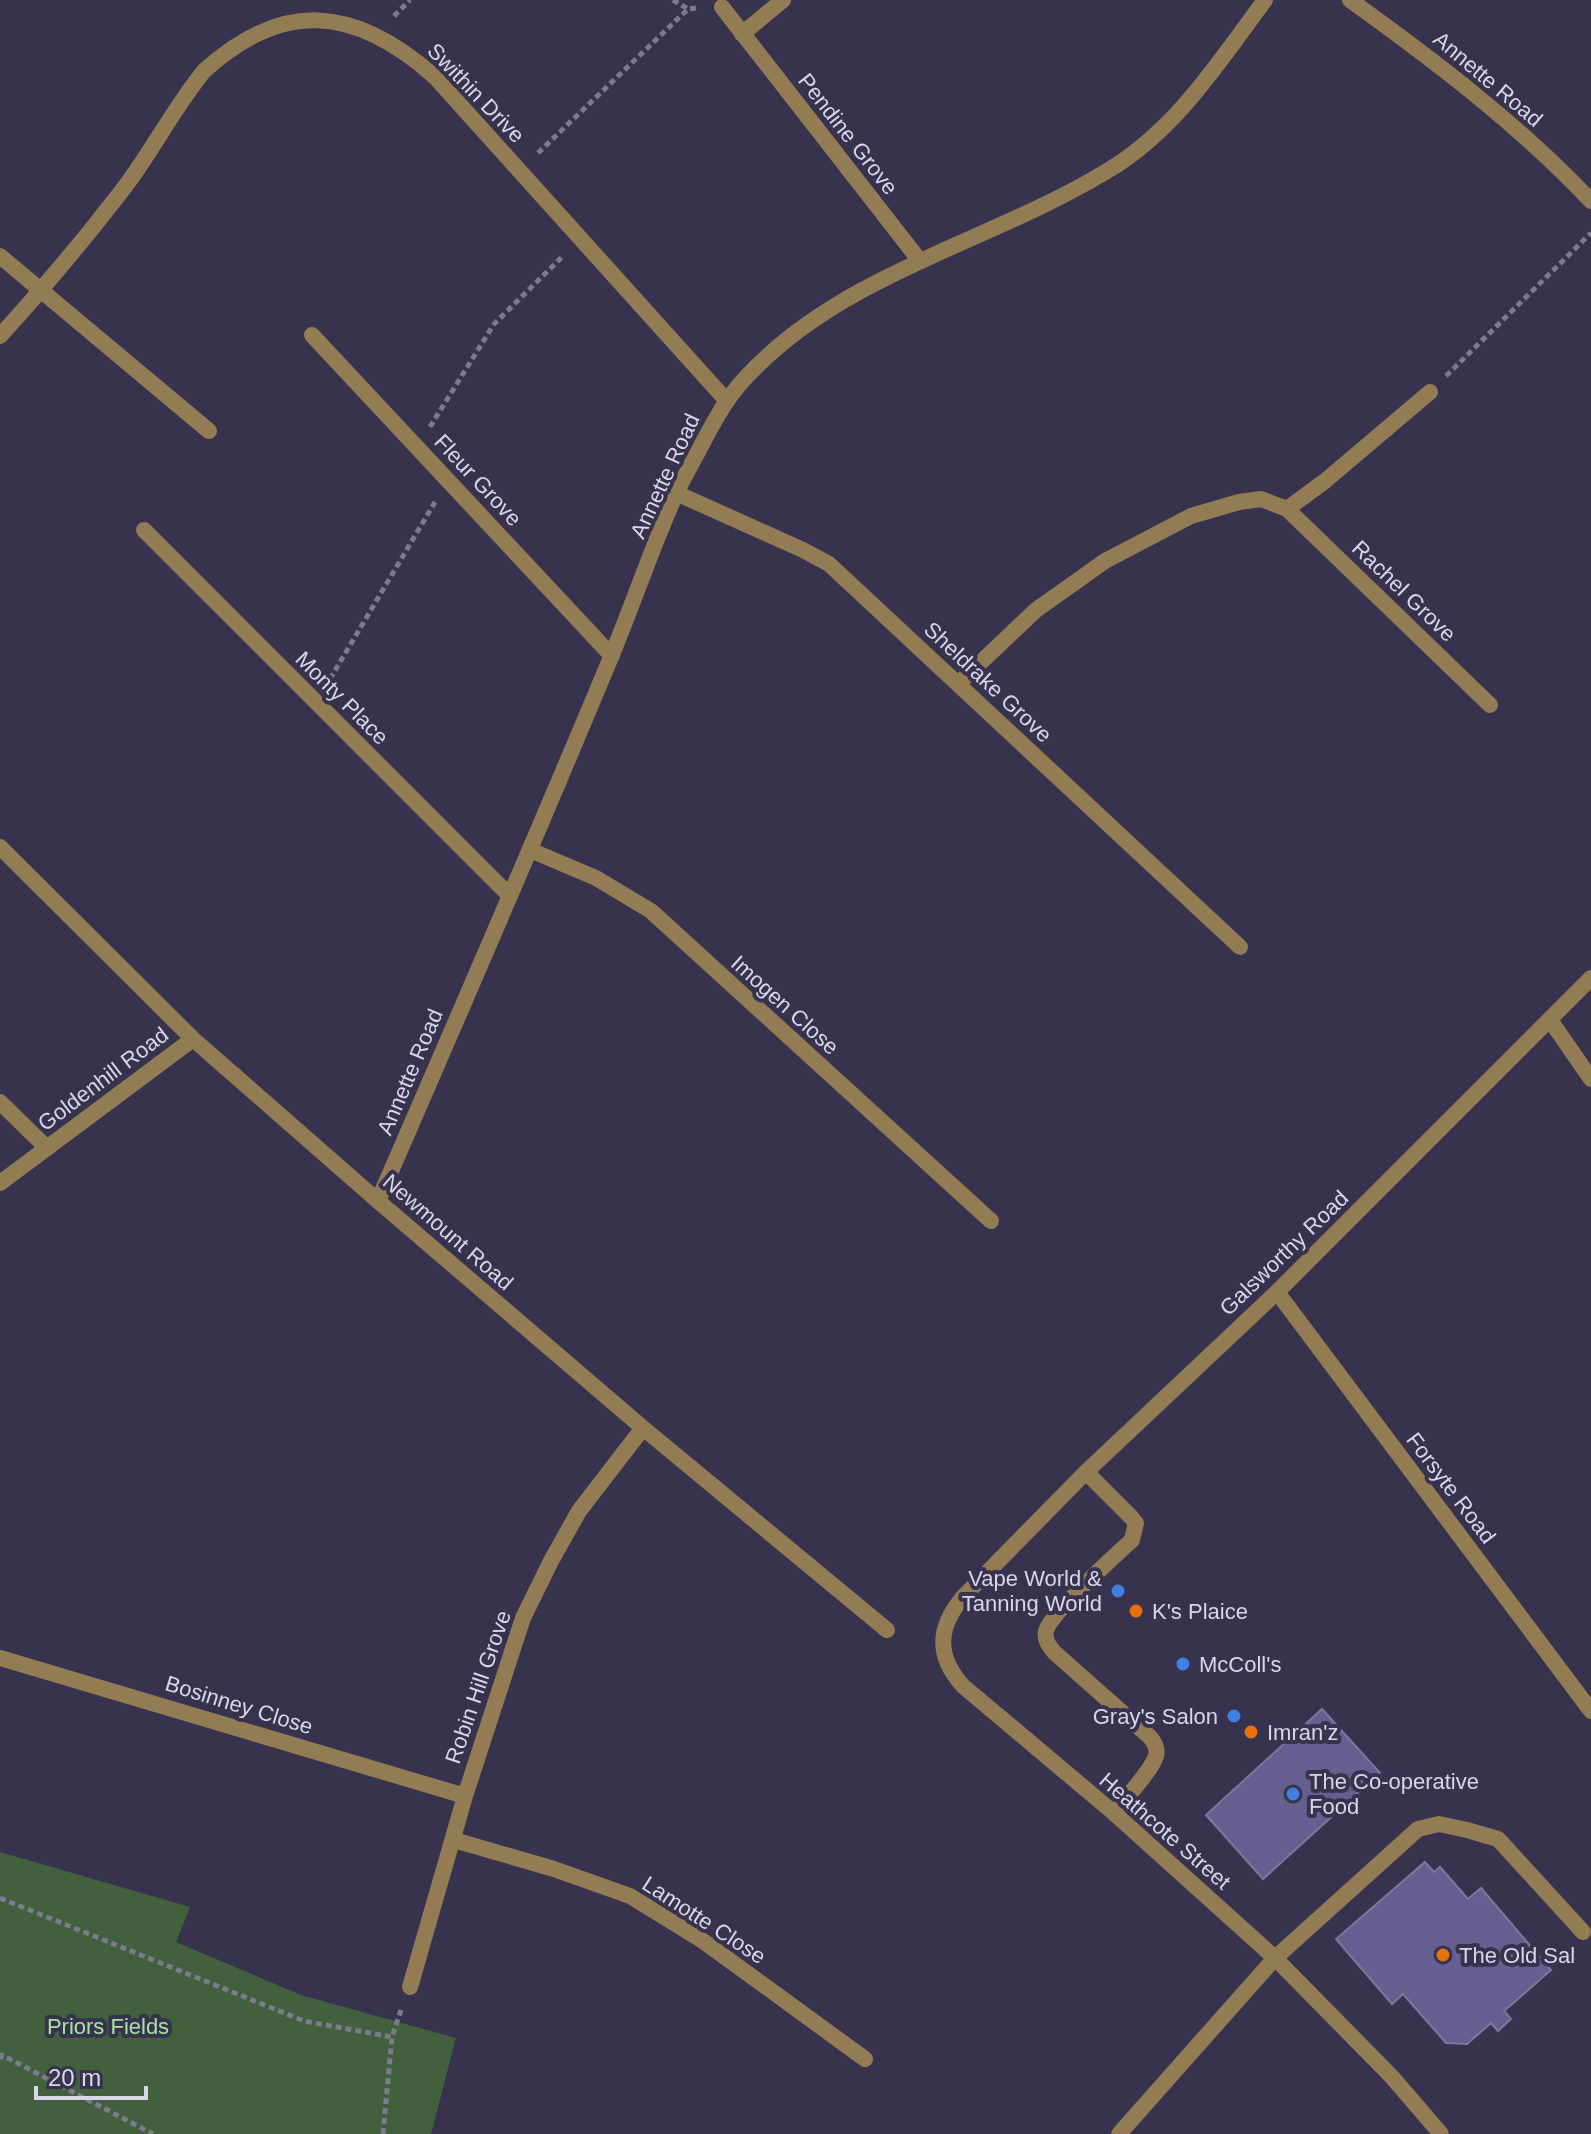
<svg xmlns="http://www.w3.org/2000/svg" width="1591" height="2134" font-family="Arial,sans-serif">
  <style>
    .green { fill: #40613b }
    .building { fill: #655e91; stroke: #7c7898; stroke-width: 2 }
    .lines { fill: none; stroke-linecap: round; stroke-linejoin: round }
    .path { stroke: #7c7991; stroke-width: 5; stroke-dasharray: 6 4; stroke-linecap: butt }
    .service { stroke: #937c54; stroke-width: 16 }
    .minor { stroke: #937c54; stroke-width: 16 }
    .tertiary { stroke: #937c54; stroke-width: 16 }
    .shop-dot { fill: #3f7fe0; stroke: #37334f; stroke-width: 3 }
    .food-dot { fill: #e8710a; stroke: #37334f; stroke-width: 3 }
    .labels { text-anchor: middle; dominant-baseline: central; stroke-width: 8; stroke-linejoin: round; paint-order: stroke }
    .street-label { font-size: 22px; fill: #d8d6e8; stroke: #37334f }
    .poi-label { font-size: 22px; fill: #d8d6e8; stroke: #37334f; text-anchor: start }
    .park-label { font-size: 22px; fill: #a6e19d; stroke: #37334f }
  </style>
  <rect width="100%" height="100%" fill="#37334f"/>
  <path class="green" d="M0,1852L190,1907L176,1942L301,1995L456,2038L431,2134H0Z"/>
  <path class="building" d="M1322,1709L1380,1773L1263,1879L1206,1815Z
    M1425,1862L1434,1872L1440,1867L1468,1899L1481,1888L1551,1970L1504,2011L1511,2019L1498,2031L1491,2023L1467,2044L1446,2043L1403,1994L1392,2004L1336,1939Z"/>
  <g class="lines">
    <path class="path" d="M673,0L688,9
      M394,16L410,0
      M538,153L688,9L697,8
      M1446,376L1591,233
      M430,427L494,324L563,256
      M330,679L435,502
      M0,1898L304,2021L392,2037
      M0,2059L2,2055L153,2134
      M383,2134L392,2037L401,2010"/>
    <path class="service" d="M0,1102L47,1148
      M1086,1472L1131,1517L1136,1523L1132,1540C1116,1555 1050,1614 1046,1631C1044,1640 1049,1646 1055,1653L1151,1738C1155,1744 1158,1749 1156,1756C1152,1770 1124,1800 1114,1813
      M1275,1958L1418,1829L1439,1824L1467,1830L1498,1839L1583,1932"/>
    <path class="minor" d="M1350,0C1435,61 1519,125 1591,201
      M722,7L920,261
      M742,34L783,0
      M0,256L209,431
      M312,335L612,656
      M0,336C33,300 64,263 95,225C107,209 121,193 132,177C157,142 177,104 204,71C282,0 354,5 435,77L726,400
      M676,493L803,550L829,564L1240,947
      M1287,509L1325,481L1430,392
      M144,530L510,896
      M958,684L1036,610L1105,561L1191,516L1239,502L1261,499L1287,509L1490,705
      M0,847L193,1039L378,1201L643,1428L887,1630
      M530,850L596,878L651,911L991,1221
      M1550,1020L1591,1079
      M0,1183L193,1039
      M378,1201C455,1024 532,847 606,669C631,611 650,551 676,494C683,478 693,462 701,446C717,416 729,393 754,369C851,271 992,241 1107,171C1175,131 1219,62 1265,0
      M1277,1292L1591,1711
      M0,1658L465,1796
      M454,1840L554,1869L630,1896L703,1941L865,2059
      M410,1987L465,1796L523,1618L551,1561L579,1511L643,1428
      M1119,2134L1275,1958"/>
    <path class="tertiary" d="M1441,2134L1392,2077L1275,1958L1114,1813L963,1686C935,1655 938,1626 964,1596L1086,1472L1277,1292L1591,978"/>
  </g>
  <g class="shop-dot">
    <circle cx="1118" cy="1591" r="8"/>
    <circle cx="1183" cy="1664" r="8"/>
    <circle cx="1234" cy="1716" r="8"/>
    <circle cx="1293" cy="1794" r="8"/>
  </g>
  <g class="food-dot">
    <circle cx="1136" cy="1611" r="8"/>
    <circle cx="1251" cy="1732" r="8"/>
    <circle cx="1443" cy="1955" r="8"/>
  </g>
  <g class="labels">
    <g class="street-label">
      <text transform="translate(1488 79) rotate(40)">Annette Road</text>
      <text transform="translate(476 93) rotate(46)">Swithin Drive</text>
      <text transform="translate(848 134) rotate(52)">Pendine Grove</text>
      <text transform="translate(665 476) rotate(-65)">Annette Road</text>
      <text transform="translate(478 480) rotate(47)">Fleur Grove</text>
      <text transform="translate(1404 591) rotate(44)">Rachel Grove</text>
      <text transform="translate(988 682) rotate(43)">Sheldrake Grove</text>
      <text transform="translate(342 698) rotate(45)">Monty Place</text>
      <text transform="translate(785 1005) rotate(42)">Imogen Close</text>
      <text transform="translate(410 1072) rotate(-67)">Annette Road</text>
      <text transform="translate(103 1079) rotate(-37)">Goldenhill Road</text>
      <text transform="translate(448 1232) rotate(41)">Newmount Road</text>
      <text transform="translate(1284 1253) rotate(-44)">Galsworthy Road</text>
      <text transform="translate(1451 1488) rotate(53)">Forsyte Road</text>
      <text transform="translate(478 1687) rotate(-71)">Robin Hill Grove</text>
      <text transform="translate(239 1705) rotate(17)">Bosinney Close</text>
      <text transform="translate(1165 1831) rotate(41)">Heathcote Street</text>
      <text transform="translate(704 1920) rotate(33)">Lamotte Close</text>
    </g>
    <g class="poi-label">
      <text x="1102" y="1578" text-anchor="end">Vape World &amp;<tspan x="1102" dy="25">Tanning World</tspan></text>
      <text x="1152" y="1611">K's Plaice</text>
      <text x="1199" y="1664">McColl's</text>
      <text x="1218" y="1716" text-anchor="end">Gray's Salon</text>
      <text x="1267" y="1732">Imran'z</text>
      <text x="1309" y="1781">The Co-operative<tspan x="1309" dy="25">Food</tspan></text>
      <text x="1459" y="1955">The Old Sal</text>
    </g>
    <g class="park-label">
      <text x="108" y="2026">Priors Fields</text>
    </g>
  </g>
  <path d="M36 2086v12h110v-12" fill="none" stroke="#d8d6e8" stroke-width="4"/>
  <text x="48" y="2086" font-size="24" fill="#d8d6e8" stroke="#37334f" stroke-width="6" paint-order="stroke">20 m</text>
</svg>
